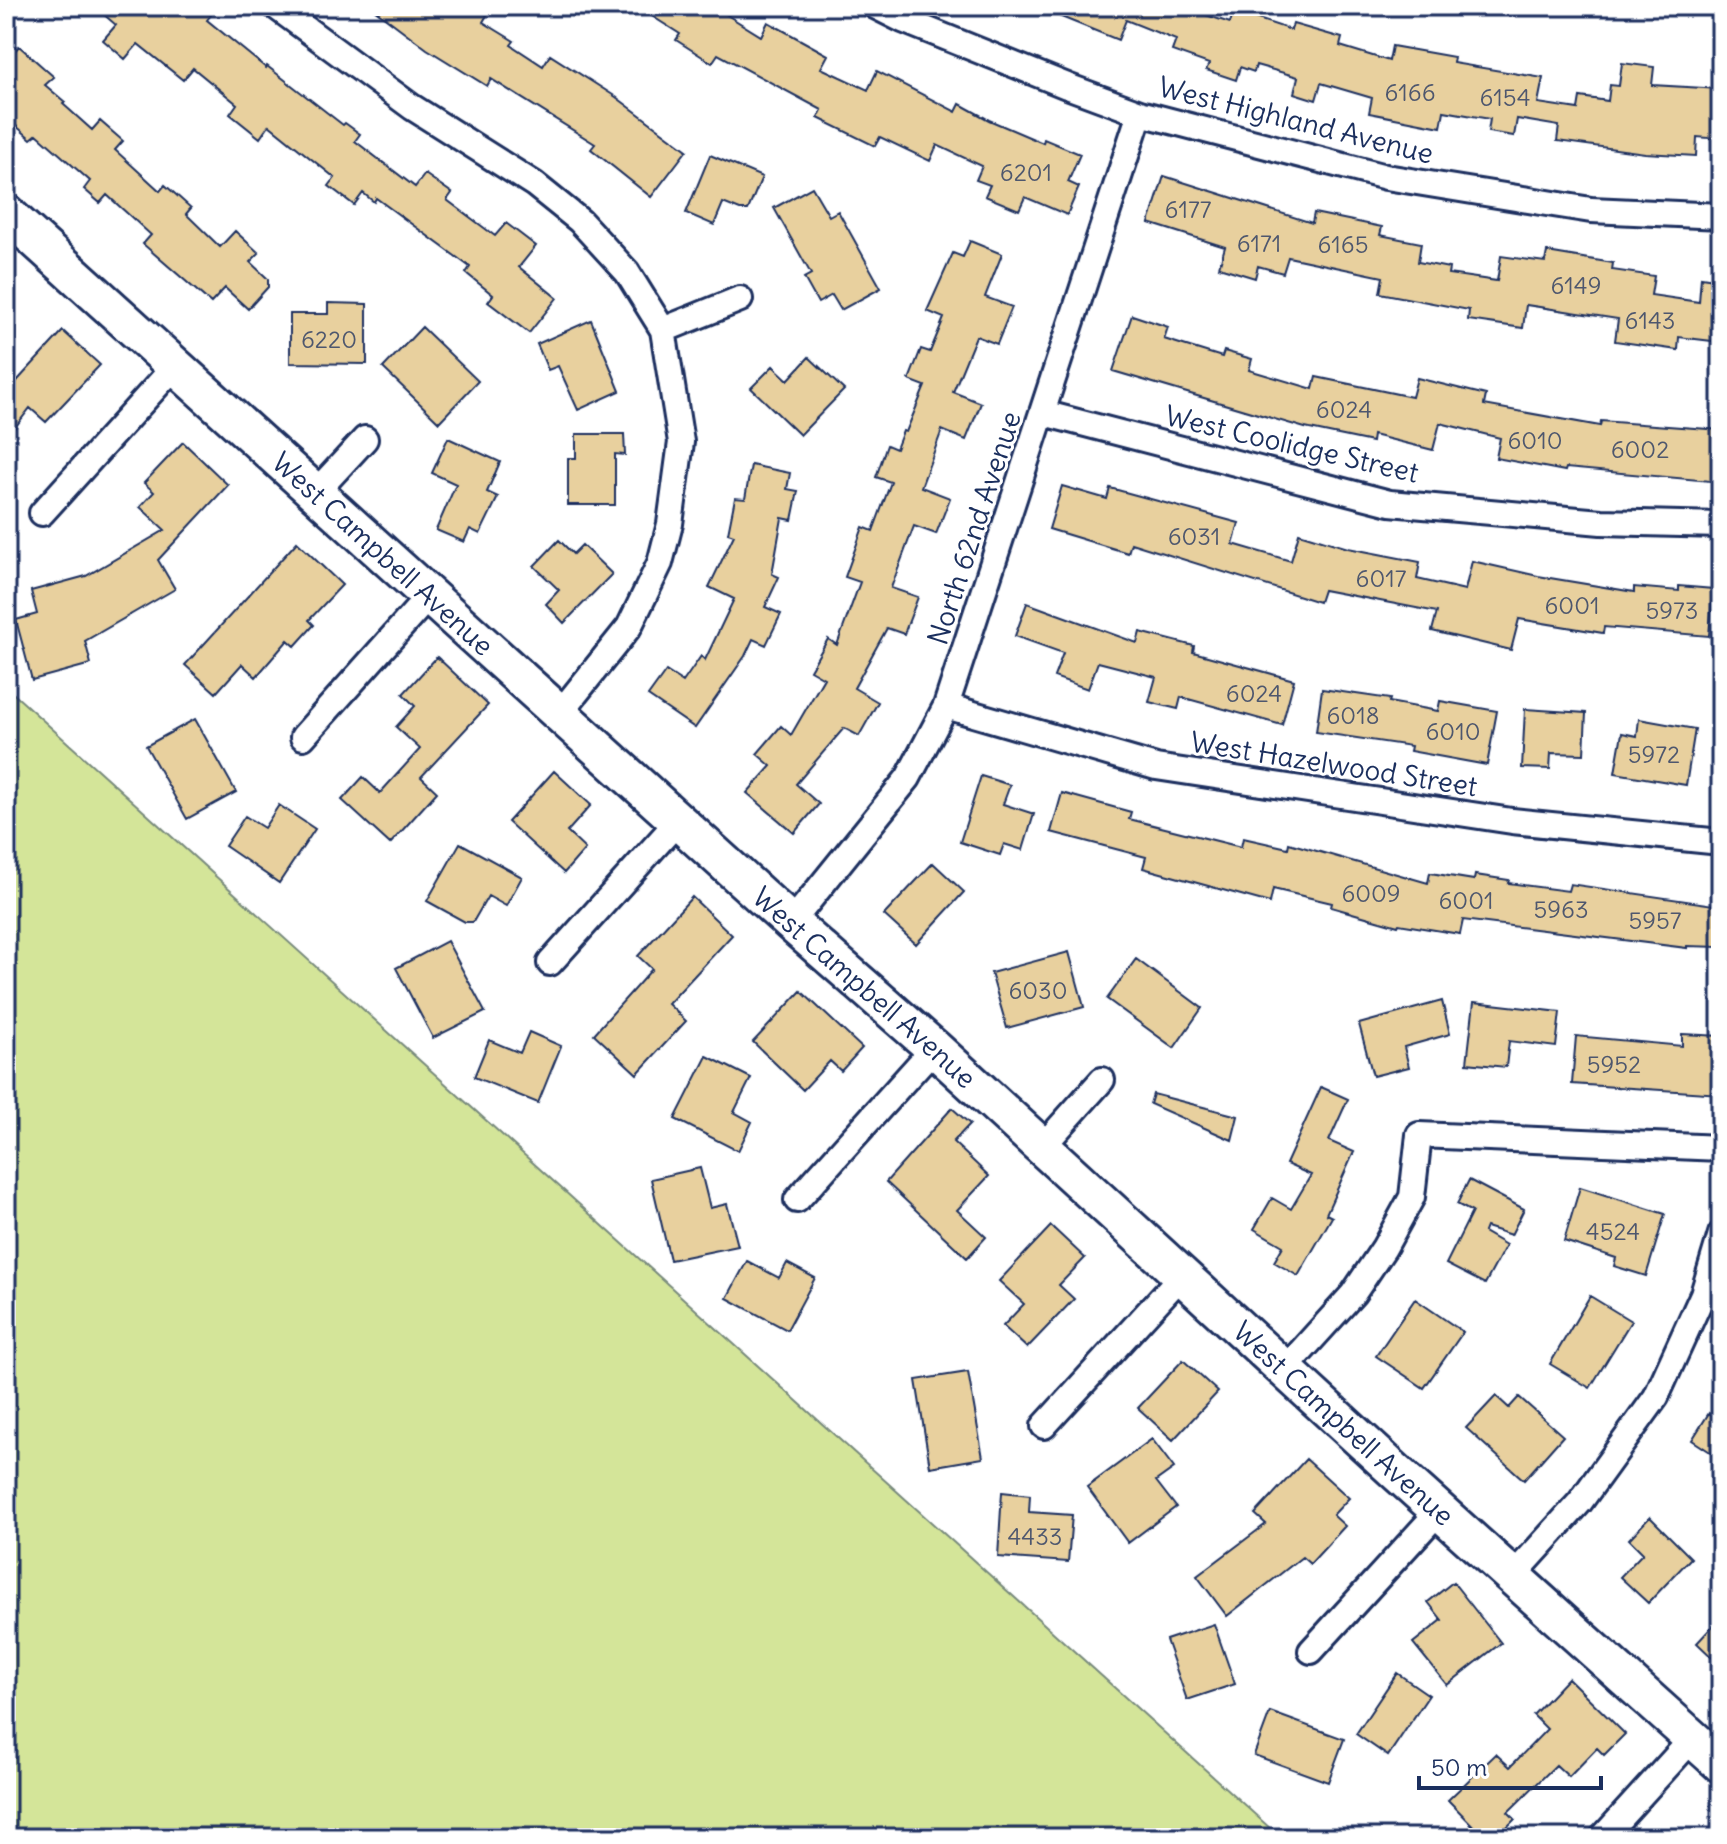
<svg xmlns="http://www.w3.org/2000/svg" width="1727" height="1844" font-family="Delius,sans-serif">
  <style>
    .green { fill: #d4e599; stroke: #788a7c; stroke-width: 2 }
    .building { fill: #e8d09e; stroke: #1b2f5e; stroke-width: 2 }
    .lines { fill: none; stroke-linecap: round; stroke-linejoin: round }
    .street-casing { stroke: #1b2f5e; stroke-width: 30 }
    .secondary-casing { stroke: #1b2f5e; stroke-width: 42 }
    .street { stroke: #fff; stroke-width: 24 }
    .secondary { stroke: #fff; stroke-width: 36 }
    .labels { text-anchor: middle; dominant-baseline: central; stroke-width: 6; stroke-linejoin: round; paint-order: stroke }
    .number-label { font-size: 24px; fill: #4e576e }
    .street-label { font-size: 28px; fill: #1b2f5e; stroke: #fff }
  </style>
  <rect width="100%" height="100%" fill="#fff"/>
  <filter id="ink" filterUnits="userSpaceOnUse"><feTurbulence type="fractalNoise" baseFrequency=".0125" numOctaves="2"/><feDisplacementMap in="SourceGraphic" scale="16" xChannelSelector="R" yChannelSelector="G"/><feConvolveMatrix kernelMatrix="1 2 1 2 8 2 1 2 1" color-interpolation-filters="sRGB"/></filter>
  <g filter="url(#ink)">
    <path class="green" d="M6,687L1281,1838H6Z"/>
    <path class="building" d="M94,6H218L207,20L266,68L267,66L343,125L345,123L360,134L355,141L415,187L425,174L452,193L447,200L495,236L506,223L536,246L519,267L557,298L529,333L488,302L493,295L466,273L470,267L376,198L374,202L363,193L354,205L329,186L335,178L269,125L260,138L230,114L237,104L193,68L183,80L138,44L125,59L103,40L116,25Z
      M370,6H472L487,15L483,22L514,41L511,45L543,66L550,55L616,97L687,150L651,197L591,149L595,144L491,79L487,86L427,49Z
      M636,6H733L727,15L761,36L768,22L828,55L821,68L868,90L877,71L956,112L960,104L989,120L1043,143L1044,139L1080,154L1068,182L1079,187L1067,215L1025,197L1019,210L985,196L990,185L976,180L982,166L937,145L930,161L880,137L875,146L818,118L822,110L718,54L712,63L676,40L680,34Z
      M1034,6H1179L1230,23L1234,11L1291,30L1293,24L1342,38L1340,46L1389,61L1392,46L1454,57L1453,63L1543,78L1538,103L1578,109L1580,97L1608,101L1610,85L1619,86L1622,63L1654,67L1652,85L1721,89V139L1697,137L1696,156L1645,153L1557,141L1559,126L1517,119L1514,136L1488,132L1490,119L1444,111L1441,127L1369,113L1372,98L1321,83L1316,100L1294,93L1298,77L1256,65L1254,72L1240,67L1236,80L1206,70L1209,64L1172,51L1176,40L1126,20L1118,40Z
      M19,46L54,77L45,85L65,102L63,104L92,130L100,121L123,141L115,150L160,191L165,185L191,208L186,214L220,247L235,231L259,253L250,262L268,279V287L248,309L225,288L211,303L143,244L151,235L107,195L100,203L84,189L90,181L37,134L31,139L6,117V61Z
      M710,155L762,177L748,210H740L723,203L714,225L686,213Z
      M1164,176L1312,223L1314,213L1382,227L1380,235L1421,243L1418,262L1449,268L1448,274L1497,281L1501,256L1545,262L1547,252L1613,263L1612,270L1654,276L1651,295L1699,302L1701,277L1721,280V342L1679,337L1678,350L1615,341L1618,319L1526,305L1523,328L1468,320L1469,310L1380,293L1383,277L1288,257L1283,273L1258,266L1255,278L1219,267L1225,247L1149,223Z
      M812,187L829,216L838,211L881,288L841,310L832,295L818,303L804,278L811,274L774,208Z
      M970,241L1002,254L985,297L1012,307L997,344L976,336L953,392L981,403L966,440L942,430L921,487L950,498L936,534L914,526L891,588L918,597L904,634L887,628L854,688L878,702L859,736L844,728L796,784L819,804L794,833L747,793L771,766L757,754L781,726L791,735L824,678L810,670L828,639L837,645L860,582L845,577L863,527L873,531L891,482L876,477L887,445L896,449L903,431L906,432L925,386L909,380L921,349L930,352L944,318L927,311L953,253L963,257Z
      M328,303L367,304V364L290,363V314H328Z
      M1132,315L1168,327L1164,339L1222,357L1224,351L1252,359L1249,370L1313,389L1316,377L1412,397L1417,378L1486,395L1484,405L1600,426L1601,421L1721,430V482L1566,468L1565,471L1496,458L1500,438L1440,423L1433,450L1373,435L1372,442L1305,428L1113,371Z
      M591,320L620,391L578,410L558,366L548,370L537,344Z
      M422,327L478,381L439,422L383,368Z
      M63,331L100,365L46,422L30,408L6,439V393Z
      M809,357L844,390L800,435L751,388L773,366L788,380Z
      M576,434H624L625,455L615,454V505H568V458H576Z
      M448,438L500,462L487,492L498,497L480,534L470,529L464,542L436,530L456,484L432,473Z
      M183,442L228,485L158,560L175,589L85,641L91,664L32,680L16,620L37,614L31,591L86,576L165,530L140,507L154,492L144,483Z
      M751,465L790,473L787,489L798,491L792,520L782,518L772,574L779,577L765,607L781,614L766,645L753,639L745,656L695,728L648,696L666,671L683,682L701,656L705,660L734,599L709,587L734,535L728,533L735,498L745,499Z
      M1062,486L1107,499L1110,488L1239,523L1233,544L1291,561L1299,533L1348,548L1420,562L1417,579L1465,590L1472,561L1538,576L1634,592V587L1679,591V586L1713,589L1709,636L1604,627L1603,633L1519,619L1511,650L1432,631L1437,612L1323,590L1319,602L1131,543L1128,553L1049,529Z
      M559,540L573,554L582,545L612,574L564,623L546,604L559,590L534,566Z
      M297,542L342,585L309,620L314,625L295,646L288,640L256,677L242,664L216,693L185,665Z
      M1027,603L1137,643L1140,632L1194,646L1193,652L1294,680L1282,725L1181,697L1178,709L1149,702L1156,677L1098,662L1088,689L1054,677L1063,653L1015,636Z
      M437,657L488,705L421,777L437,792L390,844L342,800L363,777L380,793L420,749L396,727L415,706L403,694Z
      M1322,689L1390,699L1389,702L1438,711L1440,701L1497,711L1487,765L1410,751L1411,746L1316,732Z
      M1525,709L1586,713L1584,754L1551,753L1550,769L1522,768Z
      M195,719L236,792L187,819L146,746Z
      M1639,719L1695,729L1686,785L1615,773L1622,733L1637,736Z
      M554,771L591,805L567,832L585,849L564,873L508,822Z
      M981,776L1010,785L1003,804L1034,814L1023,850L1004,844L1000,855L960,842Z
      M1062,793L1131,812L1129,819L1241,847L1243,838L1288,848L1289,843L1428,883L1430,873L1474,880L1475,875L1509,880L1508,883L1568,891L1570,884L1721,906V947L1687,946V948L1463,920L1460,934L1399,924L1398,926L1331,907L1332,903L1273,889L1270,903L1143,868L1146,857L1051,832Z
      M279,805L315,829L279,883L225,846L245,816L264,828Z
      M460,843L522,877L506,906L488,896L473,922H465L427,901Z
      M933,863L964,892L916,944L884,915Z
      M692,897L732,935L668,1004L686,1021L637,1074L594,1034L652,969L638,956Z
      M447,941L485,1012L433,1038L396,968Z
      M1069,952L1084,1007L1007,1028L991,973Z
      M1136,959L1202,1008L1174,1048L1107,999Z
      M801,991L862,1048L841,1071L830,1061L803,1090L753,1042Z
      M1442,1001L1450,1034L1404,1047L1409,1067L1373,1076L1359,1024Z
      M1474,1002L1560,1012L1556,1047L1509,1041L1506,1067L1467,1063Z
      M529,1032L561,1046L538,1103L474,1077L489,1040L520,1053Z
      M1682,1034L1721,1036V1094L1572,1084L1576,1036L1682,1046Z
      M707,1056L751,1078L734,1112L752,1122L738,1151L675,1119Z
      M1321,1087L1348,1099L1329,1141L1354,1152L1326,1214L1332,1217L1298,1276L1274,1262L1283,1246L1254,1229L1272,1198L1291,1209L1311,1175L1286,1164Z
      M1153,1094L1238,1116L1232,1140L1150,1104Z
      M952,1108L970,1124L953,1142L989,1176L957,1210L986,1237L967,1258L886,1182Z
      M700,1168L710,1208L727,1204L738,1246L670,1260L651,1179Z
      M1469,1180L1524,1209L1511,1235L1486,1227L1484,1232L1506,1245L1485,1284L1446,1264L1472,1212L1457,1204Z
      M1580,1187L1665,1214L1646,1276L1614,1266L1616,1258L1564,1241Z
      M1051,1226L1085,1258L1059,1285L1074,1299L1027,1348L1003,1326L1024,1304L999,1281Z
      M747,1261L779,1278L787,1263L815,1278L787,1330L727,1298Z
      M1590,1296L1631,1321L1590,1388L1550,1364Z
      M1415,1299L1463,1332L1424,1388L1376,1356Z
      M1183,1360L1218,1392L1173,1440L1138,1408Z
      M968,1372L983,1458L930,1467L916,1380Z
      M1496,1396L1509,1408L1519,1397L1563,1436L1524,1480L1466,1428Z
      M1709,1413L1721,1421V1459L1692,1440Z
      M1152,1439L1174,1468L1156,1481L1176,1507L1128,1543L1087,1487Z
      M1306,1459L1349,1498L1333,1515L1345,1526L1310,1564L1302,1557L1227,1616L1197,1576L1266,1524L1255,1514Z
      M1002,1492L1030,1495L1029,1512L1072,1515L1068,1562L998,1557Z
      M1650,1517L1691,1558L1648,1603L1620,1577L1643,1553L1629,1539Z
      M1453,1582L1501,1643L1447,1685L1413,1643L1442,1620L1428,1602Z
      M1721,1617V1666L1697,1643Z
      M1214,1624L1235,1684L1187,1700L1166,1640Z
      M1397,1673L1429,1695L1388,1756L1356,1734Z
      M1568,1678L1625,1734L1604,1755L1597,1748L1569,1777L1556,1765L1508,1812L1515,1819L1496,1838H1485L1448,1800L1496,1754L1510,1767L1547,1729L1533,1715Z
      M1270,1712L1344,1739L1328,1782L1254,1755Z"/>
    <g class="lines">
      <g class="street-casing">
        <path id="street" d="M275,6L412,107L534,184L580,221L627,272L663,330L681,442L670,524L660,563L629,627L560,713
          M875,6L903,20L1067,86L1140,113L1386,177L1591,210L1721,216
          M663,330L740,299
          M1043,413L1390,503L1601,522L1721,525
          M316,492L365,439
          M42,513L175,366
          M946,706L1156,767L1512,821L1721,842
          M303,737L429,596
          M791,923L908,778L946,706L1140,113
          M550,963L678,821
          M1042,1147L1102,1080
          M797,1200L934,1048
          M1285,1369L1353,1294L1384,1248L1412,1197L1419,1135L1721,1148
          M1044,1426L1182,1275
          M1513,1576L1580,1502L1656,1397L1703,1294L1721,1234
          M1311,1651L1440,1510
          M1602,1838L1693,1738"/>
      </g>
      <g class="secondary-casing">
        <g id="secondary">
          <path id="s1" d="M6,213L791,923L934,1048L1395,1471L1721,1764"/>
        </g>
      </g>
      <use href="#street" class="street"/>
      <use href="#secondary" class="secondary"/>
    </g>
  </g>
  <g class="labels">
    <g class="number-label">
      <text x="1410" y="92">6166</text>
      <text x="1505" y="97">6154</text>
      <text x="1026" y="172">6201</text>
      <text x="1188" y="209">6177</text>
      <text x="1259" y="243">6171</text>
      <text x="1343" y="244">6165</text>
      <text x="1576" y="285">6149</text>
      <text x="1650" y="320">6143</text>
      <text x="329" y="339">6220</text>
      <text x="1344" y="409">6024</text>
      <text x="1535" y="440">6010</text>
      <text x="1640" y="449">6002</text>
      <text x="1194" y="536">6031</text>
      <text x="1381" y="578">6017</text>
      <text x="1572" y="605">6001</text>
      <text x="1672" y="610">5973</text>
      <text x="1254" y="693">6024</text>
      <text x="1353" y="715">6018</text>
      <text x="1453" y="731">6010</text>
      <text x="1654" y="754">5972</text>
      <text x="1371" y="893">6009</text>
      <text x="1466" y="900">6001</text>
      <text x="1561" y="909">5963</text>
      <text x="1655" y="920">5957</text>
      <text x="1038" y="990">6030</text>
      <text x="1614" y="1064">5952</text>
      <text x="1613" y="1231">4524</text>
      <text x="1035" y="1536">4433</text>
    </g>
    <g class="street-label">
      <text transform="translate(1296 120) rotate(14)">West Highland Avenue</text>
      <text transform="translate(1292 444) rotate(13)">West Coolidge Street</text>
      <text transform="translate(974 528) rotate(-72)">North 62nd Avenue</text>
      <text stroke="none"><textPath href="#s1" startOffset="508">West Campbell Avenue</textPath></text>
      <text transform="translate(1334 764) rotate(9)">West Hazelwood Street</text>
      <text stroke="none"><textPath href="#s1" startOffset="1156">West Campbell Avenue</textPath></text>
      <text stroke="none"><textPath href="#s1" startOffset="1804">West Campbell Avenue</textPath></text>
    </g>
  </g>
  <rect width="1727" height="1844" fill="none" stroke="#fff" stroke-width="32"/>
  <rect x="16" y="16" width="1695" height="1812" fill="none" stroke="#1b2f5e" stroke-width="3" filter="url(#ink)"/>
  <path d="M1419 1776v12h182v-12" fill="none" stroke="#1b2f5e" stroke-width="4"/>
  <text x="1431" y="1776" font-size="24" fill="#1b2f5e" stroke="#ffffff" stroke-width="6" paint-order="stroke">50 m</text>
</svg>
